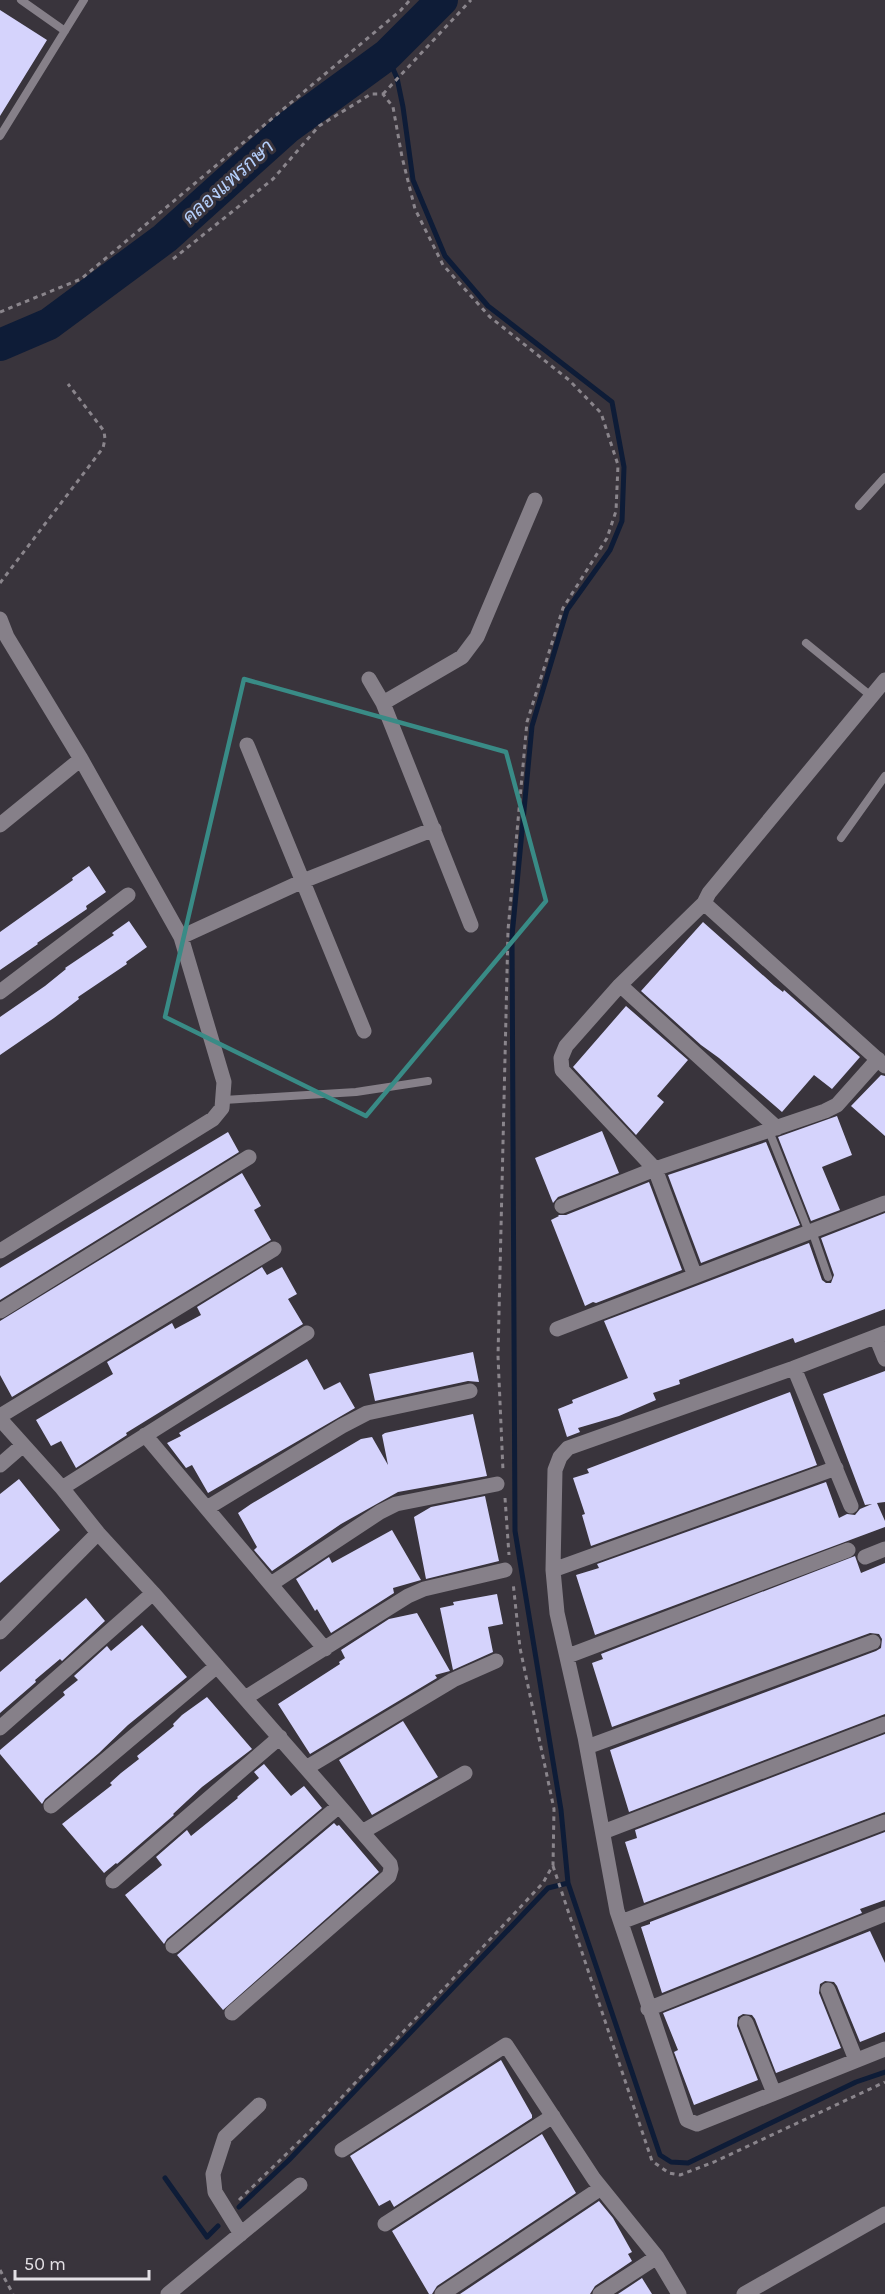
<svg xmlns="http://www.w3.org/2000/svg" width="885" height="2294" font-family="Karla,Sarabun,sans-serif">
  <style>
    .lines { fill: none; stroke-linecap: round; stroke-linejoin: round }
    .stream { stroke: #0e1c37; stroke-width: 5 }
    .river { stroke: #0e1c37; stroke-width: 32 }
    .building { fill: #d5d3fc }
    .path { stroke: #8a858c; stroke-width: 3; stroke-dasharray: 4.5 4.5; stroke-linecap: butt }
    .service { stroke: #868089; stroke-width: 8 }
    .minor { stroke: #868089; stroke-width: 15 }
    .marked { fill: none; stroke: #398b86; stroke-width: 4.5; stroke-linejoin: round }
    .labels { text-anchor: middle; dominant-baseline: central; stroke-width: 6; stroke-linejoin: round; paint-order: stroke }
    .water-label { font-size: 20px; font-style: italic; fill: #b5cffb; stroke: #39343c }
  </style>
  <rect width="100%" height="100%" fill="#39343c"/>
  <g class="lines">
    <path class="stream" d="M387,55L397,78L403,107L413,180L445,256L488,306L612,402L624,467L622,521L610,550L567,610L532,726L512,936L515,1531L561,1810L568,1883L660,2155L671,2162L688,2163L856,2082L885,2072
      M165,2178L207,2237L218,2226
      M239,2207L289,2160L548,1888L568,1883"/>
    <path class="river" d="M0,345L49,324L165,238L287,128L387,55L442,0"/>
  </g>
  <path class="building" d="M0,10L47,40L0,116Z
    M89,866L106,892L86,906L87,909L37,943L38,944L0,970V932L73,880L72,878Z
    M129,921L147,947L126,962L127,964L78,997L79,999L54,1018L0,1055V1017L45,986L66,969L65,968L114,935L112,933Z
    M703,922L774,985L783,992L784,990L860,1057L832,1089L814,1075L782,1112L719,1058L701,1045L641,991Z
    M626,1006L688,1060L657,1096L664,1102L636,1135L573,1067Z
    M881,1075L885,1076V1136L851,1106Z
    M837,1116L852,1155L822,1167L840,1210L811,1221L778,1137Z
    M602,1131L619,1173L558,1197L553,1203L535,1158Z
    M228,1132L239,1152L0,1300V1268Z
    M766,1142L800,1225L701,1263L668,1175Z
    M242,1173L261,1206L254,1210L271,1240L12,1397L0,1375V1321Z
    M649,1182L682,1270L596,1303L593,1302L585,1306L551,1220L559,1216L558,1215H566Z
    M885,1213V1309L795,1343L793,1338L679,1380L680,1384L653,1393L656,1400L619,1416L578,1428L580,1432L567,1437L558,1409L573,1403L572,1400L628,1378L604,1321L809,1243L822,1280L826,1283H831L834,1275L821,1238Z
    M262,1267L267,1275L282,1267L297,1294L288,1299L303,1324L126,1433L127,1435L76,1468L61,1441L51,1446L36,1420L113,1374L107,1362L172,1323L175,1329L201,1315L197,1307Z
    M473,1352L479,1382L468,1381L375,1401L369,1374Z
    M307,1359L324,1390L340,1382L355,1408L208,1493L192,1465L186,1468L167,1443L181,1436L179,1433Z
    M885,1371V1502L877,1503L885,1521V1527L595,1635L576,1575L599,1568L597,1564L826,1482L839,1518L847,1514L855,1515L860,1509L872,1504L865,1505L823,1394Z
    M790,1392L817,1465L591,1546L582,1515L585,1514L573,1478L589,1473L587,1469Z
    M473,1414L487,1476L398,1492L341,1524L272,1571L254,1550L257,1547L238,1513L251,1504L361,1439L372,1437L388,1465L382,1435L385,1433Z
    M19,1479L60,1530L0,1583V1494Z
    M485,1496L499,1561L426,1579L414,1517L431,1507Z
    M392,1530L421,1580L393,1588L394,1593L331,1633L317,1609L315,1611L296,1579L329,1557L332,1563Z
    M855,1556L861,1573L885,1563V1714L629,1812L610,1750L876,1651L881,1648L882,1639L879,1634L870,1633L612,1727L592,1663L603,1659L601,1654Z
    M497,1594L503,1624L488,1627L493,1652L453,1670L440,1608L454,1605L453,1602Z
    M86,1598L105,1621L62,1661L60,1659L35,1680L36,1682L0,1713V1672Z
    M417,1613L450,1671L435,1675L437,1678L310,1754L278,1704L340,1664L339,1662L345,1658L341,1650L389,1619Z
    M142,1625L187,1677L128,1725L99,1753L45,1799L42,1804L0,1754V1750L65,1695L63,1692L78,1680L74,1676L107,1646L111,1651Z
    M207,1697L252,1749L202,1787L173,1814L174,1815L117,1864L116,1863L104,1873L62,1824L112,1785L110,1783L121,1773L139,1759L137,1756L174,1726L173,1724L182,1715Z
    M403,1721L438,1777L372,1815L339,1760Z
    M885,1734V1812L644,1903L625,1842L637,1838L635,1830Z
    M264,1764L291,1796L304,1786L322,1808L167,1939L164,1944L125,1895L162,1865L156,1857L187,1830L191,1836L238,1798L237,1797L259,1778L254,1772Z
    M334,1823L337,1826L339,1825L379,1872L223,2010L177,1955Z
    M885,1832V1900L860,1909L862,1913L662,1993L641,1927L650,1924V1922Z
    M870,1931L885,1963V2032L860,2042L837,1986L834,1982L825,1981L820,1984L819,1993L841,2048L776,2073L755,2019L752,2015L743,2014L738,2017L737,2026L758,2080L694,2105L674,2052L678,2050L663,2013Z
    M501,2060L532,2115V2118L394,2207L390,2200L379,2206L350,2156Z
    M542,2134L576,2193L437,2286L432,2294H429L392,2231Z
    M599,2201L613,2218L632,2252L628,2254L632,2261L595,2286L590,2294H460Z
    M642,2278L652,2294H618Z"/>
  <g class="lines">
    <path class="path" d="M383,94L471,0
      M173,259L273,179L319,126L371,94H383L393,107L402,157L415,209L443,265L490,317L569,380L601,413L618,465L616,511L607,538L563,608L527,722L508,930L498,1356L503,1471
      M0,312L81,279L400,11L410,0
      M0,583L103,448L105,439L104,431L68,384
      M505,1498L509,1555
      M553,1866L652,2161L669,2173L680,2175L714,2162L885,2082
      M239,2200L310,2131L543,1883L553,1865L554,1809L520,1648L513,1582
      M0,2270L13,2294"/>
    <path class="service" d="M21,0L65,31
      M0,136L84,0
      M859,506L885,477
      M806,643L871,696
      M841,838L885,776
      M224,1100L356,1092L428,1081
      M769,1131L809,1232
      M812,1231L828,1277"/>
    <path class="minor" d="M0,619L7,637L81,759L181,937L224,1082L222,1108L213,1119L0,1251
      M369,679L383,703
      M885,680L709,893L704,903L885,1066
      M247,745L364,1031
      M0,825L81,759
      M471,925L383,703L462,657L477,637L535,500
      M181,937L303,881L434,829
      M620,985L777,1128
      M0,992L128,895
      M562,1206L655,1169L825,1111L837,1105L878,1059
      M695,1276L655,1169L562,1070L561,1058L566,1046L620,985L704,903
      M0,1311L249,1157
      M557,1329L885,1203
      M885,1333L794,1368L568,1448L560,1457L555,1470L553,1570L557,1613L585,1737L617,1911L687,2120L697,2124L885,2049
      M876,1337L885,1359
      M794,1368L851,1506
      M0,1416L274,1249
      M0,1419L62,1488L98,1533L153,1593L390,1864L391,1869L389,1876L232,2013
      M145,1435L325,1649
      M0,1465L23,1445
      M62,1488L307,1333
      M207,1508L342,1426L367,1413L470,1391
      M865,1557L885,1549
      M553,1570L836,1468
      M271,1584L380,1512L396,1504L497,1484
      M0,1632L98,1533
      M568,1656L848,1550
      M245,1698L408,1596L424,1589L505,1570
      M0,1728L153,1593
      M587,1747L873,1642
      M306,1768L453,1680L496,1661
      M51,1806L217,1666
      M362,1832L465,1773
      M603,1832L885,1724
      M113,1881L280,1737
      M621,1922L885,1822
      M173,1946L339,1806
      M828,1990L856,2060
      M648,2009L885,1914
      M746,2023L774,2093
      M342,2150L506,2045L594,2179L657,2257L679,2294
      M385,2224L553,2116
      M241,2234L215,2192L213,2174L225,2137L259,2105
      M168,2294L300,2185
      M442,2294L601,2188
      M600,2294L657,2257
      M744,2294L885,2214"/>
  </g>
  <path class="marked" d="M244,679L506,752L546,901L366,1116L165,1017Z"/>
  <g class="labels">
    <g class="water-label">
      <text transform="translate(228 182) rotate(-42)">คลองแพรกษา</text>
    </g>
  </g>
  <path d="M15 2270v9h134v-9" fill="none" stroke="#e3e0e5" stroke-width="3"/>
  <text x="24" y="2270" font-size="18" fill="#e3e0e5" stroke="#39343c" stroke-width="4.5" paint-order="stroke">50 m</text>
</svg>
